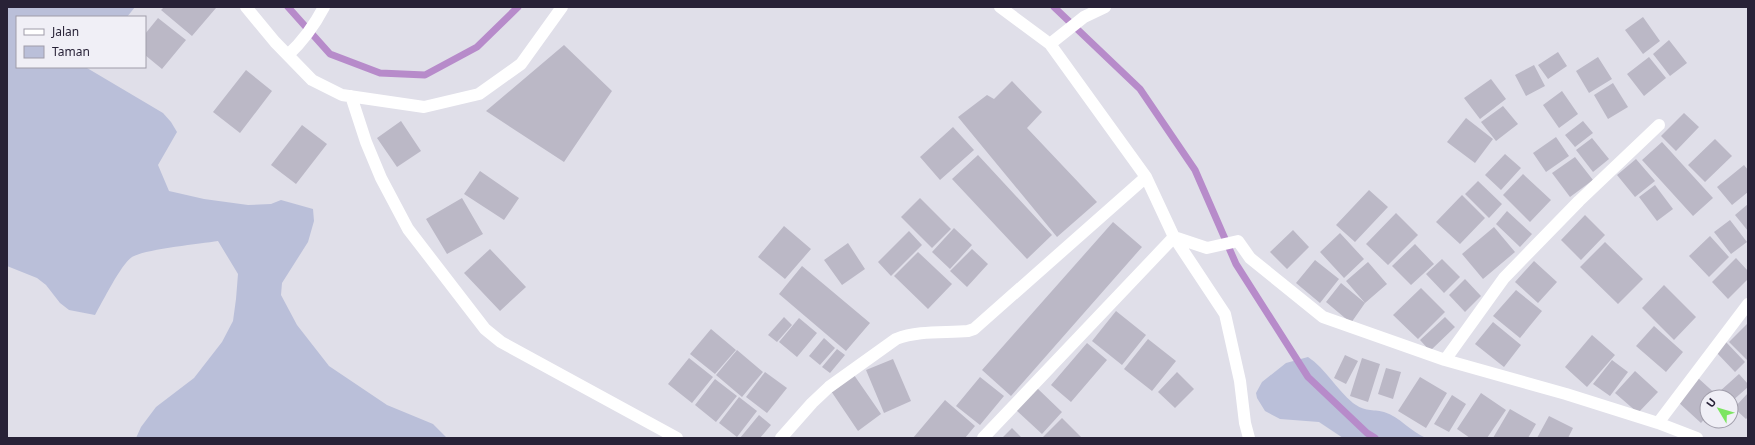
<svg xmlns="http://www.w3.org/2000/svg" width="1755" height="445" font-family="'Noto Sans',sans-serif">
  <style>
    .green { fill: #babfd9 }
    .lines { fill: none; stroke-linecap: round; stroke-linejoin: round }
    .stream { stroke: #b78bca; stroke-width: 7 }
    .building { fill: #bbb8c6 }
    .street { stroke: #fff; stroke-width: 12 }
  </style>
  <rect width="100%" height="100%" fill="#e0dfe9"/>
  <path class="green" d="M7,7H135L127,17H17V67H88L87,68L163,113L171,122L177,132L158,165L169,191L204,199L248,205L271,204L281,200L313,209L314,221L308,242L282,283L281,295L297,325L329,366L387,405L433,424L447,438H136L141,427L156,407L194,378L222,342L233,321L236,299L238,274L218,241C199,244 146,249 132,257C121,264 102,303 95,315L69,310L60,303L46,285L37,278L7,266Z
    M1308,357C1326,369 1336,389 1353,403C1365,412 1372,409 1384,412C1400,417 1411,432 1426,438H1343L1319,422L1280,419L1265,411L1257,398L1256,393L1262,382L1286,363Z"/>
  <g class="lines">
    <path class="stream" d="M288,7L330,54L380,73L425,75L477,47L518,7
      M1054,7L1140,89L1195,170L1236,264L1308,377L1367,433L1375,438"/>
  </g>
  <path class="building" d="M164,7H214L216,8L192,36L161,10Z
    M1643,17L1660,41L1643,54L1625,30Z
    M158,18L186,40L162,69L145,55V34Z
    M1669,40L1687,63L1670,76L1653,54Z
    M564,45L612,91L564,162L486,111Z
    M1558,52L1567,66L1548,79L1538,65Z
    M1598,57L1612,79L1589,93L1576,71Z
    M1649,57L1666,78L1644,96L1627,74Z
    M1534,65L1545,86L1526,96L1515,75Z
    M246,70L272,91L240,133L213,112Z
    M1491,79L1506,99L1480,119L1464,98Z
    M1012,81L1042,112L1027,128L1097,202L1057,237L958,117L987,95L994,99Z
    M1613,83L1628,107L1608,119L1594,95Z
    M1562,91L1578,114L1559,128L1543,105Z
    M1503,106L1518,124L1496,141L1481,122Z
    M1684,113L1699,127L1676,151L1661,136Z
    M1466,118L1493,139L1475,163L1447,142Z
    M401,121L421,151L397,167L377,138Z
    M1583,121L1593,133L1575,147L1565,135Z
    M302,125L327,144L296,184L271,165Z
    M953,127L974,150L940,180L920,157Z
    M1556,137L1569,156L1546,172L1533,153Z
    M1592,138L1609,159L1593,172L1576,150Z
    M1715,139L1732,156L1705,182L1688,165Z
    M1662,142L1713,198L1693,216L1642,160Z
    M1505,154L1521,168L1501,190L1485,175Z
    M978,155L1052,235L1027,259L952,179Z
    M1575,157L1593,180L1570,197L1552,173Z
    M1636,159L1655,181L1635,197L1617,175Z
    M1744,165L1748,170V192L1732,205L1717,187Z
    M480,171L519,198L504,220L464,194Z
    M1523,174L1551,200L1530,222L1503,195Z
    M1478,181L1502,204L1489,218L1465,194Z
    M1655,185L1673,209L1657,221L1639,197Z
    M1369,190L1388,207L1355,242L1336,225Z
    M1462,195L1485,218L1460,244L1436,222Z
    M462,198L483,234L447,254L426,219Z
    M920,198L951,229L932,248L901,217Z
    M1748,204V231L1735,215Z
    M1507,211L1532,234L1520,247L1496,224Z
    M1396,213L1418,235L1388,265L1366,244Z
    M1585,215L1605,235L1581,260L1561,240Z
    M1730,220L1747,242L1731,254L1714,232Z
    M1113,222L1142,247L1011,396L982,370Z
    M784,226L811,249L785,279L758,257Z
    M1494,227L1515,252L1483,279L1462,254Z
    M954,228L972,245L950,269L932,252Z
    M1293,230L1309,247L1287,269L1270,252Z
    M909,231L922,245L891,276L878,262Z
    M1340,233L1364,259L1344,278L1320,252Z
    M1710,236L1729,257L1709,277L1689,256Z
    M1605,242L1643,279L1618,304L1580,267Z
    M848,243L865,269L842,285L824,260Z
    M1415,244L1434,264L1411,285L1392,266Z
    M490,249L526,287L500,311L464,273Z
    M972,249L988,264L967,287L950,271Z
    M918,252L952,284L928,309L894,276Z
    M1736,258L1748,271V279L1728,299L1712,282Z
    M1442,259L1460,277L1444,293L1426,274Z
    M1315,260L1339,279L1320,303L1296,283Z
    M1534,261L1557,282L1538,303L1515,282Z
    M1368,262L1387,284L1365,303L1351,323L1326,302L1341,283L1365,303L1346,281Z
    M802,266L870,323L846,351L779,294Z
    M1465,279L1481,296L1465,312L1449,295Z
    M1664,285L1696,317L1674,340L1642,308Z
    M1421,288L1445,312L1418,339L1393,315Z
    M1516,290L1542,311L1520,338L1493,316Z
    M1116,311L1146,335L1122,365L1092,341Z
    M784,317L792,325L777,342L768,335Z
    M1445,317L1455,327L1430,351L1420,340Z
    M799,318L817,333L797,357L779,342Z
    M1493,322L1521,345L1504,367L1475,344Z
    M1748,323V361L1729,342Z
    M1654,326L1683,352L1666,372L1636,346Z
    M711,329L736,350L715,374L690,354Z
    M1592,335L1615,355L1587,387L1565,367Z
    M824,338L835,348L820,365L809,356Z
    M1148,339L1176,361L1152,391L1124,369Z
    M1726,342L1745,362L1735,372L1716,352Z
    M1087,343L1107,360L1071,402L1051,385Z
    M837,349L845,355L830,373L822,367Z
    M737,350L763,372L742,397L716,375Z
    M1345,355L1358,361L1346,384L1334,378Z
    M689,358L713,377L692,403L668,384Z
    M1362,358L1380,364L1368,402L1350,396Z
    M893,359L911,401L884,413L866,370Z
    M1612,360L1628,372L1610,396L1593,384Z
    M1386,368L1401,372L1393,399L1378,394Z
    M1635,371L1658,392L1638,413L1615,393Z
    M765,372L787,388L767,413L746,397Z
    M1177,372L1194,389L1175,408L1158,392Z
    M1739,374L1748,384V387L1731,402V397H1723L1719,392Z
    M854,375L881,414L858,431L831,391Z
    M980,377L1004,396L980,425L956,406Z
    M1420,377L1447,393L1426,428L1398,411Z
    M1698,378L1719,397H1707V416L1701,423L1677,401Z
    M715,379L737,396L716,422L695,405Z
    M1037,388L1062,412L1042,434L1016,410Z
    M1481,393L1506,410L1487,438H1470L1457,429Z
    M1748,393V417L1746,419L1734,408Z
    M1452,395L1466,404L1449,432L1434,424Z
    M739,397L757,411L737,437L719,423Z
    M945,400L975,426L965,438H913Z
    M1510,409L1536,424L1528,438H1493Z
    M759,415L771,425L760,438H740Z
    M1549,416L1573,428L1568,438H1537Z
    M1062,418L1082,438H1042Z
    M1012,428L1022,438H1002Z"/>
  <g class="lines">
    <path class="street" d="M246,7L275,42L312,80L342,95L424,107L479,94L521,64L562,7
      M1000,7L1050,44L1146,177L1174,237L1225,314L1240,381L1245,423L1249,438
      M1050,44L1084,17L1105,7
      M288,55C303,41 314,26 324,7
      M351,96L366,142L381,178L408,229L485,329L501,342L677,438
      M1445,360L1504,278L1579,201L1659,125
      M1658,423L1748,304
      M781,438L812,403L829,387L896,339C919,330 944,333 968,331L974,329L1146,177
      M983,438L1174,237L1207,248L1238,241L1250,258L1323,317L1445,360L1566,394L1658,423L1697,438"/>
  </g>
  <rect width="1755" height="445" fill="none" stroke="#282237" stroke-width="16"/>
  <rect x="16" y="16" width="130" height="52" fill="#f0eff6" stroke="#a09daa"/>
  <rect x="24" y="29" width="20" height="6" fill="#ffffff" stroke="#a09daa"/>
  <text x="52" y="36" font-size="12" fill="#282237">Jalan</text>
  <rect x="24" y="46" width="20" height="12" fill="#babfd9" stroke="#a09daa"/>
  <text x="52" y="56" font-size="12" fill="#282237">Taman</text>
  <g transform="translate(1719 409) rotate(308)"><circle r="19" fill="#f0eff6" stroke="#a09daa"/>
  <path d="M0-3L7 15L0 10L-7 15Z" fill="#7ce561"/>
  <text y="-6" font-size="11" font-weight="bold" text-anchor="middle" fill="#282237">U</text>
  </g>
</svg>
